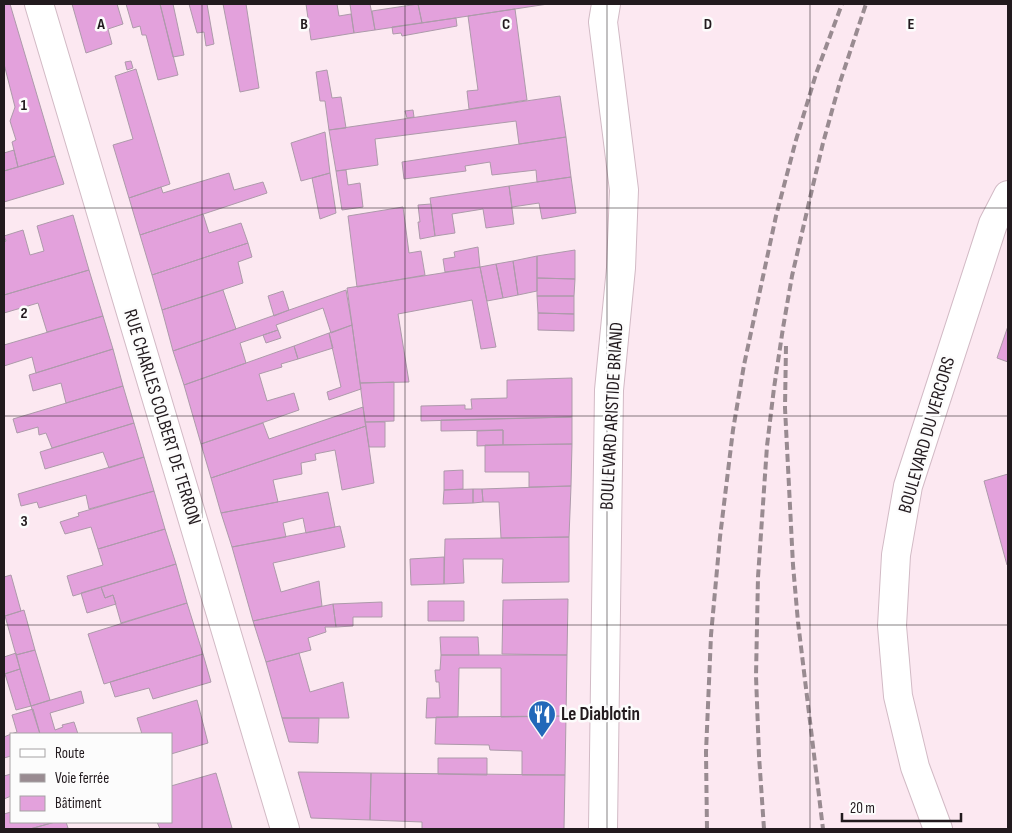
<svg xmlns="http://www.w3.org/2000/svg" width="1012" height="833" font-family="'Sofia Sans Condensed',sans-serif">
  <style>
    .building { fill: #e3a1dc; stroke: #ad9aaa }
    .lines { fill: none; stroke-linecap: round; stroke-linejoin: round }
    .minor-casing { stroke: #d2bac5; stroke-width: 30 }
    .tertiary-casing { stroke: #d2bac5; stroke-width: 30 }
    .minor { stroke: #fff; stroke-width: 28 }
    .tertiary { stroke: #fff; stroke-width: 28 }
    .rail { stroke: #998b91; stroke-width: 4; stroke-dasharray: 8 4; stroke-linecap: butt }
    .grid { fill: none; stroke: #221a1e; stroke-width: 1; stroke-opacity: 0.55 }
    .labels { text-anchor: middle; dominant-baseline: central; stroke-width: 5; stroke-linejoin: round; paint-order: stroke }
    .street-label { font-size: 19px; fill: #221a1e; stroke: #fcfcfc }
    .poi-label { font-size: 19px; font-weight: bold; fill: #221a1e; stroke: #fcfcfc; text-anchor: start }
    .grid-label { font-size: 16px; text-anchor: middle; font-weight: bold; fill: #221a1e; stroke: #fcfcfc; stroke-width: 5; stroke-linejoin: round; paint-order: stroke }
  </style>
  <rect width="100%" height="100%" fill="#fce8f1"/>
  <path class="building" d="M4,4H10L55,156L18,167L12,142L16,140L10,121L15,107L4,64Z
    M72,4H117L123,24L108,29L112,44L86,53Z
    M126,4H160L178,75L158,80L146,35H142L140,26L133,28Z
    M160,4H173L184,55L173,57Z
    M189,4H207L214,44L206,46L204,32L197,33Z
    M223,4H246L259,88L240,92Z
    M306,4H337L339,16L351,14L354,33L311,40Z
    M350,4H370L375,30L354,33Z
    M418,4L422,23L375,30L372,11Z
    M418,4H548L422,23Z
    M515,9L527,100L469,109L467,91L478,90L468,16Z
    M456,18L457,26L402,36L401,33L393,34L392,27Z
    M131,61L133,68L127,70L125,62Z
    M136,69L170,184L129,198L113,145L133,139L115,76Z
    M327,70L332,98L341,97L346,128L329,130L325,101H320L316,72Z
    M560,96L566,137L519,144L516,121L375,139L378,165L336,171L329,130Z
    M413,110L414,117L407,118L405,111Z
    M325,132L330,173L301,181L291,143Z
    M566,137L571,177L537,182L536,170L492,175L490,162L465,166L466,171L404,179L402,162Z
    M14,150L18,167L4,171V153Z
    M55,156L64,184L4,202V171Z
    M346,170L348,185L360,183L363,207L342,210L336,171Z
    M229,173L234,190L263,182L267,193L140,235L129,198L161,187L163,193Z
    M330,173L336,213L320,219L312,178Z
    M571,177L576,213L542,219L539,203L512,207L509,186Z
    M509,186L514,224L486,228L483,209L452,214L455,233L435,236L430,198Z
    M431,204L435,236L420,239L418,222H420L418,205Z
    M403,207L409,253L421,251L425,275L357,287L348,216Z
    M203,214L209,233L241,223L248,243L152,275L140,235Z
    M73,215L89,270L4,295V242L6,241L4,236L23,230L30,255L44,251L37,226Z
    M248,243L252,257L238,262L243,283L162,310L152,275Z
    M478,247L480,267L445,272L443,259L455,257L454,252Z
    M575,250V279L537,278V256Z
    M537,256V291L518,295L513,261Z
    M513,261L518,295L503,298L496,264Z
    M496,264L503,298L487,301L480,267Z
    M480,267L496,347L481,349L472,300L398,314L409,382L360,383L347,288Z
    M89,270L103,316L47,332L38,303L4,313V295Z
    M537,278L575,279L574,296H537Z
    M223,290L236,329L173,351L162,310Z
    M346,290L352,325L331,333L323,308L276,325L278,330L240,343L246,363L184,385L173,351Z
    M283,291L289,310L274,316L268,296Z
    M537,296H574V314L538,313Z
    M538,313L574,314V331L538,330Z
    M103,316L113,349L36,373L32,357L4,366V345Z
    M352,325L361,389L329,400L327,392L341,387L329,333Z
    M1008,326V362L997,358Z
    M278,330L281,338L266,343L263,335Z
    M329,333L333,348L298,359L294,346Z
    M294,346L298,359L281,364L282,367L259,374L267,401L294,393L299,410L201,444L184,385Z
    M113,349L123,386L66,403L61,383L33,391L29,375Z
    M572,378V417L421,421V406L465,405V409H472L471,399L507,398V380Z
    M394,382V421L365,422L360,383Z
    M123,386L134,423L52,448L46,433L39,435L38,427L17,433L13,419Z
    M363,407L366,426L211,478L201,444L263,423L269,439Z
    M572,417V444L503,445V430L441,431V420Z
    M365,422H385V447H369Z
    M134,423L144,457L109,468L103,452L45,469L40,452Z
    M366,426L374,483L342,490L335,450L315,454L316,460L301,463L302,474L273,480L278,502L221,513L211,478Z
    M503,430V445L477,446V431Z
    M572,444L571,486L529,487V472H485V445Z
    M144,457L154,491L89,509L86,495L39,508L37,502L21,506L18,494Z
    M463,470V489L444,490V471Z
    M1008,474V565H1007L984,481Z
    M571,486L569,537L501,538L499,502H483L482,489Z
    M473,489H482L483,502L473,503Z
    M473,489V503L443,504L444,490Z
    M154,491L165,529L98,549L91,527L65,534L60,522L79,516L78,513Z
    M328,492L335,527L306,533L303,518L283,523L286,537L232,547L221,513Z
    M340,526L345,547L273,563L281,592L319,581L322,606L253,621L232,547Z
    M165,529L176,564L73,596L67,576L103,565L98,549Z
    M569,537V582L502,583L503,559H463L464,583L444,584L445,539Z
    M444,557V584L411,585L410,559Z
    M176,564L187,603L121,623L113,595L105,598L101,587Z
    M11,575L21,611L5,616L4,613V577Z
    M101,587L105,598L113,595L116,604L87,613L81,593Z
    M568,599L567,655L502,654L503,600Z
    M428,601H464V621H428Z
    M382,602V617H353V626L336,627L333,604Z
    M187,603L203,654L104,684L88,634Z
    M333,604L336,627H325L326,632L308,638L311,650L266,662L253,621Z
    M24,610L35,650L16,655L5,616Z
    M440,637H478L479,655H441Z
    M35,650L50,700L31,706L16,655Z
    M16,653L20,669L4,674V657Z
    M299,653L310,692L343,682L349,718H282L266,662Z
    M203,654L211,682L153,699L149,688L115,697L110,682Z
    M441,655H567L566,716L501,717V668H459L458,717L426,718L427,698H440L439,682H436L435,670H440Z
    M20,669L31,706L16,710L5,674Z
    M81,691L84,703L50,713L55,730L63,727L62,725L74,722L78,734H40L31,706Z
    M197,700L208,743L171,754V734H142L137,718Z
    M33,709L40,734H11L17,732L12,715Z
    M566,716L565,775H522V751L490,750L489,745L435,744L436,717Z
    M282,718H319L318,743L289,742Z
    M11,734V756L4,758V737Z
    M438,758H487V775L438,774Z
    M298,772L371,773L370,820L311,818Z
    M216,773L232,828L227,829H160L157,822H171V786Z
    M371,773L565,775L564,829H422V822L370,820Z
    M11,774V796L4,799V776Z
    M11,812V822H55L30,829H4V814Z
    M55,822H66L68,828L64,829H30Z"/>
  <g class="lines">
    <g class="minor-casing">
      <path id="minor" d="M39,4L285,829
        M938,829L915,767L898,696L892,626L896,555L908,486L993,224L1008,195"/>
    </g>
    <g class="tertiary-casing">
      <path id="tertiary" d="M603,829L609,390L621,268L624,190L603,22L606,4"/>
    </g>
    <use href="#minor" class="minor"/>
    <use href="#tertiary" class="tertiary"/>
    <path class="rail" d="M786,346L785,408L793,565L798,622L823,829
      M707,829L706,752L711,635L720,537L733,430L744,365L776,216L796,140L816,74L842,4
      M764,829L759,756L756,676L758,577L767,446L774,388L783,328L792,276L810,198L823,143L840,82L866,4"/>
  </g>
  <path class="grid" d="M202,4V829M405,4V829M607,4V829M810,4V829M4,208H1008M4,416H1008M4,625H1008"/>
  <defs>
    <g id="restaurant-pin" transform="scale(1.4375)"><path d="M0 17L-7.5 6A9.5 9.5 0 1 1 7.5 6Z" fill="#2268b9" stroke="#fcfcfc"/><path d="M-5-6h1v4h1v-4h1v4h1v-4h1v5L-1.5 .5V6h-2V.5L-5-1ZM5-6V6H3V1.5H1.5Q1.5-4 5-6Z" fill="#fff"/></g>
  </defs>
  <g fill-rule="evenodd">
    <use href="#restaurant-pin" x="542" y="714"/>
  </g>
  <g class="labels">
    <g class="street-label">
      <text transform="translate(612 416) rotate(-87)">BOULEVARD ARISTIDE BRIAND</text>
      <text transform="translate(162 417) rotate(73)">RUE CHARLES COLBERT DE TERRON</text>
      <text transform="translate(927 435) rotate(-74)">BOULEVARD DU VERCORS</text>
    </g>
    <g class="poi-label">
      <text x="561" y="714">Le Diablotin</text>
    </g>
  </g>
  <g class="grid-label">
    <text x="101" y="29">A</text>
    <text x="304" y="29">B</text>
    <text x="506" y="29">C</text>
    <text x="708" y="29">D</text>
    <text x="911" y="29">E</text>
    <text x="24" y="110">1</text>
    <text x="24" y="318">2</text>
    <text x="24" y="526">3</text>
  </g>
  <rect width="1012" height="833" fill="none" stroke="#221a1e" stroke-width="10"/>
  <rect x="10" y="733" width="162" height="90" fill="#fcfcfc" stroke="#a5a2a3"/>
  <rect x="20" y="749" width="25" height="8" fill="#ffffff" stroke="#a5a2a3"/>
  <text x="55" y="758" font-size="15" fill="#221a1e">Route</text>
  <rect x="20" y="774" width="25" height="8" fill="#998b91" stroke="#a5a2a3"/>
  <text x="55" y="783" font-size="15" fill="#221a1e">Voie ferrée</text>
  <rect x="20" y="796" width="25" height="15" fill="#e3a1dc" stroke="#a5a2a3"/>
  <text x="55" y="808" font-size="15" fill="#221a1e">Bâtiment</text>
  <path d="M842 813v8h119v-8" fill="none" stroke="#221a1e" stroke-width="2.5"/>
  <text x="850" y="813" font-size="15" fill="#221a1e" stroke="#fcfcfc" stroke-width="4" paint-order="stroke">20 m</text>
</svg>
